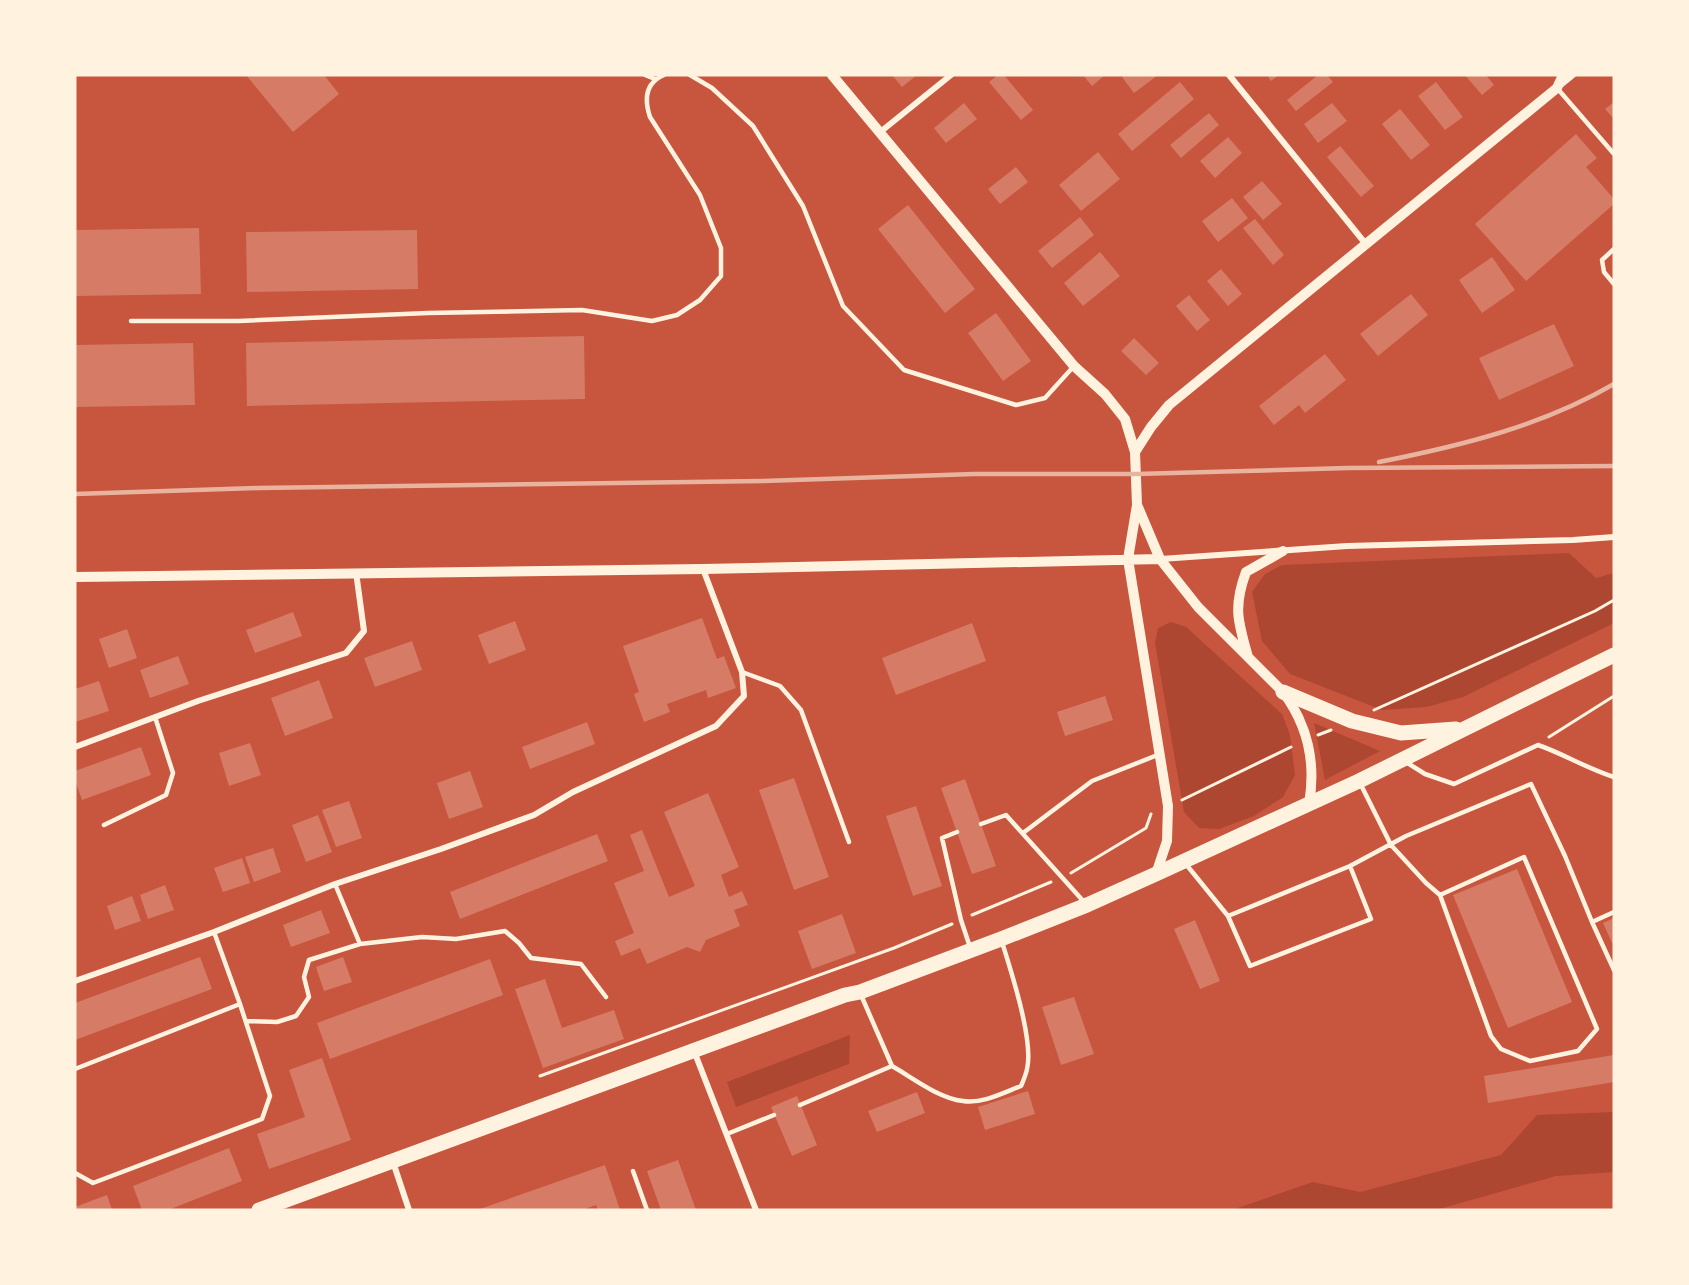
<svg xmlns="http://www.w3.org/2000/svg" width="1689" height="1285" font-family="Commissioner,sans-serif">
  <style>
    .green { fill: #ae4732 }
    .building { fill: #d67c66 }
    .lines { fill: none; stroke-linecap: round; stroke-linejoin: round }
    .path { stroke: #fff3e0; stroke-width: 3 }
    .service { stroke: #fff3e0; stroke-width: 4.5 }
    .minor { stroke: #fff3e0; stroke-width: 6 }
    .tertiary { stroke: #fff3e0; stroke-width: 10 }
    .primary { stroke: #fff3e0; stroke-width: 15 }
    .rail { stroke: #e9b49f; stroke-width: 4.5 }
  </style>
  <rect width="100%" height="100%" fill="#c8553d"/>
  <path class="green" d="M1569,553L1596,578L1614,573V623L1463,697L1426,707L1382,710L1290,674L1262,641L1252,592L1265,574L1282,565Z
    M1171,622L1186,627L1282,714L1290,735L1295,775L1283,797L1254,816L1219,829L1199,828L1184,812L1155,643L1158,628Z
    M1314,723L1380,751L1325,780Z
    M850,1035L849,1064L736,1107L727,1082Z
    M1614,1112V1172L1556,1176L1436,1210H1232L1313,1182L1360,1192L1501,1155L1537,1115Z"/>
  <path class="building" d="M246,75H324L339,94L293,132Z
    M892,75H917L902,87Z
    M998,75H1004L1033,110L1021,120L989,82Z
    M1083,75H1105L1092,86Z
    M1125,75H1158L1134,93L1122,77Z
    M1267,75H1279L1271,81Z
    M1318,75H1327L1333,82L1296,111L1287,100Z
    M1465,75H1486L1494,85L1482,95Z
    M1180,82L1194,99L1132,151L1118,134Z
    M1436,82L1463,117L1445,130L1418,96Z
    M1614,102V119L1605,109Z
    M964,103L977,119L946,143L934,128Z
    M1332,103L1347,121L1318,143L1304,124Z
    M1400,109L1430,145L1411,160L1382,124Z
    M1209,113L1219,125L1181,158L1170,145Z
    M1576,134L1597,158L1586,167L1614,199V204L1526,281L1475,224Z
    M1228,137L1242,153L1215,178L1200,161Z
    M1340,146L1374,186L1361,197L1327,157Z
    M1098,152L1120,179L1081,211L1059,185Z
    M1016,167L1028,182L1000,204L988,189Z
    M1262,181L1282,204L1263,220L1243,197Z
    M1232,198L1248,218L1218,242L1202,221Z
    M908,205L975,289L945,313L878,229Z
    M1080,217L1094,235L1052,268L1038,251Z
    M1255,219L1284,255L1273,265L1243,228Z
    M199,228L201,294L75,296V230Z
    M417,230L418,289L247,292L246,232Z
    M1100,252L1120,276L1083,306L1064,283Z
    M1492,257L1515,290L1482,313L1459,280Z
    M1221,269L1242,294L1228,306L1207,281Z
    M1411,294L1428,315L1378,356L1360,334Z
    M1189,295L1210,320L1197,331L1176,306Z
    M996,313L1031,361L1003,381L968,333Z
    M1554,324L1574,366L1499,400L1479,358Z
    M584,336L585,399L247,406L246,343Z
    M1134,338L1159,363L1146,375L1121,351Z
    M193,343L195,405L75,407V345Z
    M1325,354L1346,380L1305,413L1299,405L1274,425L1259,406Z
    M293,612L302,636L255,653L246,630Z
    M702,618L717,659L724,656L736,688L708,698L706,690L667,704L670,712L644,722L634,694L639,692L623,646Z
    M515,621L526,650L489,664L478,635Z
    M972,623L986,661L896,695L882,658Z
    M127,629L137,658L109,668L99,639Z
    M412,641L422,670L375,687L364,658Z
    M178,656L189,684L150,698L140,670Z
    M319,680L333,718L285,736L271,698Z
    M99,681L109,711L75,722V689Z
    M1105,696L1113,720L1065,736L1057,712Z
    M587,722L595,744L530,769L522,747Z
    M250,743L261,775L229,786L219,753Z
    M141,747L151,775L82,800L75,780V771Z
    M470,771L483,807L449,819L437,783Z
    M794,778L829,877L794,890L759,790Z
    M965,779L996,866L972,874L941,788Z
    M708,793L739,867L721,875L729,897L742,891L748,905L734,910L740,926L706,940L700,952L687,947L647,964L640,948L621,956L615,941L634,933L614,883L644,871L630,835L642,830L669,897L695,886L664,812Z
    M349,801L362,838L336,847L322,810Z
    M916,806L942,886L913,896L886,816Z
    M318,815L332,852L306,862L292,825Z
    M597,834L608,861L460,919L450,892Z
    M273,848L281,872L254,882L245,857Z
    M242,858L250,883L223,892L214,868Z
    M1517,869L1572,1002L1508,1028L1453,895Z
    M165,885L174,910L148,919L140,895Z
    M132,896L141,921L115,930L107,906Z
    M321,910L330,933L291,947L283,925Z
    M842,914L856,953L812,969L798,931Z
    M1614,918V947L1603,923Z
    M1195,920L1220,981L1200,989L1174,929Z
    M200,957L212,989L75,1040V1003Z
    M343,957L352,982L324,991L316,967Z
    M490,959L503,995L330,1059L317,1023Z
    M545,979L562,1028L614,1010L624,1039L543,1068L515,989Z
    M1074,997L1094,1054L1061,1065L1042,1007Z
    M1614,1055V1082L1488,1103L1484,1076Z
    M322,1058L351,1140L269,1169L257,1134L305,1117L289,1070Z
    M1028,1091L1035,1114L985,1130L978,1107Z
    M917,1092L925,1113L877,1132L868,1111Z
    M797,1096L817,1145L792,1156L771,1107Z
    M229,1148L242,1181L168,1210H142L133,1186Z
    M678,1160L696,1210H661L647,1171Z
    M605,1165L620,1210H598L596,1205L582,1210H477Z
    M107,1195L112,1210H75V1207Z"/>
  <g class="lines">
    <path class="path" d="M1374,710L1595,611L1614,600
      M1318,735L1331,730
      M1549,737L1614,696
      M1182,800L1291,747
      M1071,873L1146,828L1151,814
      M972,915L1051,882
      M540,1076L894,948L952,924"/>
    <path class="service" d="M645,75L655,79
      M690,75L712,88L753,126L803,206L843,306L904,370L1016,405L1045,398L1074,366
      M1557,88L1614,154
      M1614,249L1602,260L1604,272L1614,284
      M131,321H239L428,313L582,310L652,321L677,315L700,300L721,276V248L700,195L650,117C644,99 645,83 664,75
      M742,672L780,686L801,710L849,842
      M1406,762L1425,774L1454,784L1538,745C1564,754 1588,769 1614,777
      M1360,783L1391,845L1426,883L1440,895L1524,857L1597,1029L1578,1051L1530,1061L1501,1049L1491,1036L1440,895
      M981,824L1006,815L1085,903
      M104,825L166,795L173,773L155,717
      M957,832L942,838L961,920L970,947
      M1023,833L1092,781L1160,754
      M1185,863L1228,916L1250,966L1371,919L1350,866
      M335,884L360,944
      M1228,916L1350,866L1406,836L1531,784L1565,856L1592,922L1614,912
      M1592,922L1614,970
      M247,1021L277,1022L296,1016L309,997L304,977L309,960L360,944L422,937L456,939L505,931L519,943L531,958L581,964L606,997
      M892,1066C913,1078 938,1098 963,1101C982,1104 1003,1093 1021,1086C1023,1081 1026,1075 1027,1069C1034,1041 1011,971 1002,942
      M75,1069L240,1004L214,932
      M800,1105L892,1066L861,995
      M727,1134L774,1115
      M633,1171L647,1210
      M75,1173L93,1183L262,1119L270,1096L240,1004"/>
    <path class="minor" d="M1229,75L1365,243
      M1562,84L1573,75
      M879,133L951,75
      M1161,559L1347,546L1573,540L1614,537
      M75,747L198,701L346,653L364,631L356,572
      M75,981L214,932L335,884L441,849L534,815L573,792L716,726L744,696L742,672L703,569
      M694,1051L756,1210
      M393,1162L409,1210"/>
    <path class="tertiary" d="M832,75L1074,366L1105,394L1125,419L1135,452L1137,505L1128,559L1168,806L1167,841L1156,874
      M1135,452L1151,427L1169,405L1557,88L1563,75
      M1138,507L1160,559L1198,607L1283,692C1308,725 1316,764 1309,804
      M75,577L703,569L1160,559
      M1248,657C1238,622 1233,607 1246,572L1283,551"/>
    <path class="primary" d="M1283,692L1352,721L1401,733L1456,729
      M259,1210L845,995L860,992L1001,939L1087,905L1156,874L1359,781L1614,655"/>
    <path class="rail" d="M1379,462C1460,446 1542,426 1614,384
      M75,494L258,488L763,481L974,474H1136L1348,468L1614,466"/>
  </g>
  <rect width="1689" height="1285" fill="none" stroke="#fff3e0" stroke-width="153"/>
</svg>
